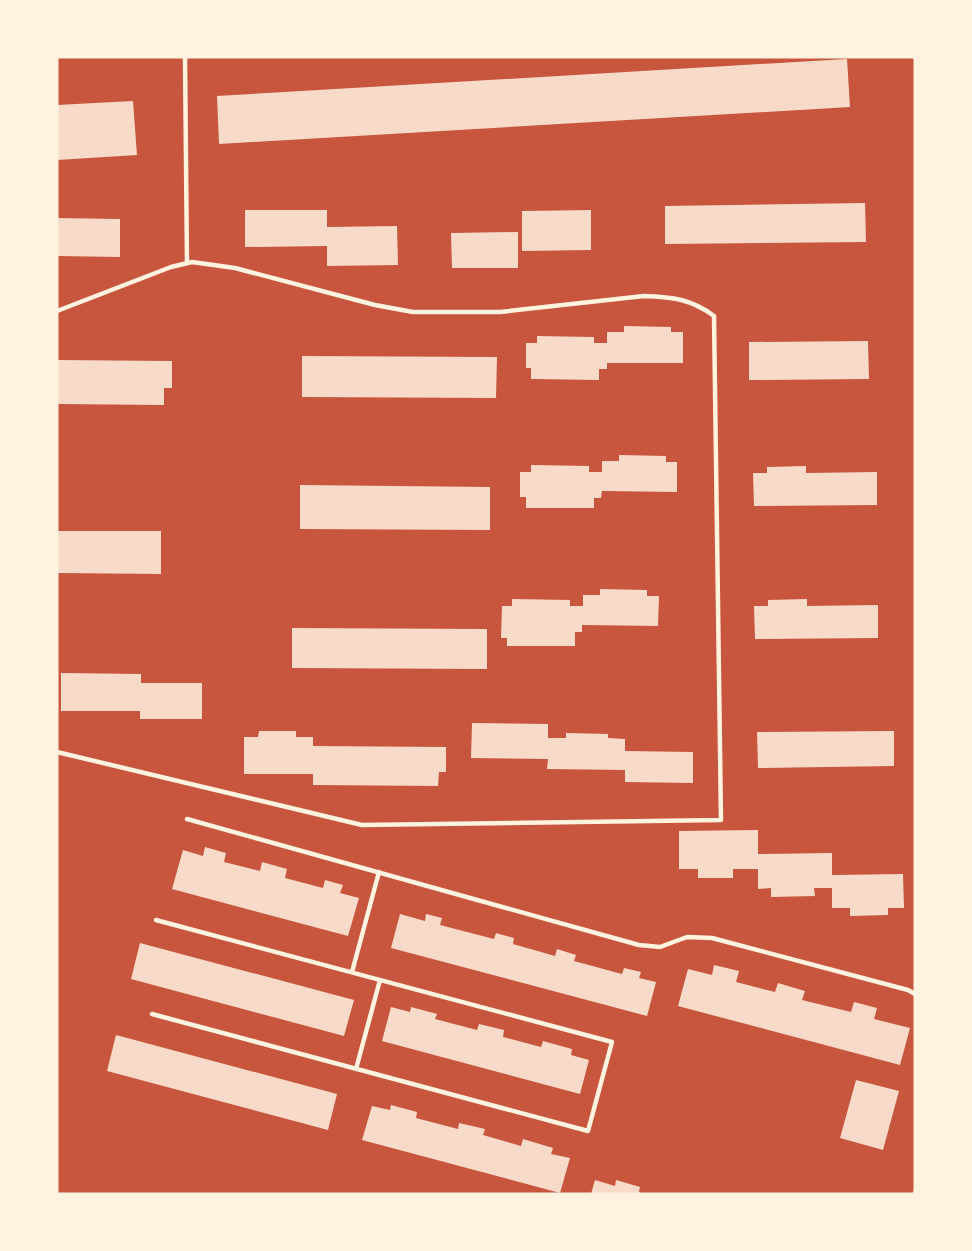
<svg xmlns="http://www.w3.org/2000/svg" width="972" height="1251" font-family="'Fira Sans',sans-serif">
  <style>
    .building { fill: #f7dbc8 }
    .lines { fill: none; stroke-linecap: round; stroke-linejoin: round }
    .service { stroke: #fff3e0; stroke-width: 4.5 }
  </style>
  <rect width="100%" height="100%" fill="#c8553d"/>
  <path class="building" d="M847,59L850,107L219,144L217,96Z
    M133,101L137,155L57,160V105Z
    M865,203L866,242L665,244V206Z
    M245,210H327V227L397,226L398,265L327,266V246L245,247Z
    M591,210V250L522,251V211Z
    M57,218L120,219V257L57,256Z
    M518,232V268H452L451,233Z
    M624,326L671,327V332H683V363H607V369H599V380L531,379V368H526V343H537V336L594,337V343H607V332H624Z
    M868,341L869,379L749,380V342Z
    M302,356L497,357L496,398L302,397Z
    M57,360L172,361V388H164V405L57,404Z
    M619,455L666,456V462H677V492L602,491L601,498H594V508H526V497H520V472H531V465L589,466V472H602V461H619Z
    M806,466V473L877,472V505L754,506L753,473H767V467Z
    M300,485L490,487V530L300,529Z
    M57,531H161V574L57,573Z
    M600,589L647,590V596H659L658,626L582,625V632H575V646H507V638H501L502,606H512V599L570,600V606H583V595H600Z
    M807,599V606L878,605V638L755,639L754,606H768V600Z
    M292,628L487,629V669L292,668Z
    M61,673L141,674V683H202V719H140V711H61Z
    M472,723L548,724V738H566V733L608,734V738L625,739V751L693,752V783L625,782V770L547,769L548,759L471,758Z
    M259,731H296V737H313V746L446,747V772H439L438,786L313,785V774H244V737H258Z
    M894,731V766L758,768L757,732Z
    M758,830V854L832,853V875L903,874L904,908H888V915L850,916V908H832V888H814L815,896L771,897V888L758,889V869H733V878H698V869H679V831Z
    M205,847L226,853L224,862L260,871L262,862L287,869L285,878L323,888L325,880L343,885L340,893L359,898L348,936L172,889L183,850L203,856Z
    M400,914L425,921L426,914L442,918L440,925L494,939L496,933L514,938L513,944L555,956L557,949L576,955L574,961L622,974L624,968L641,972L639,978L656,982L647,1016L391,948Z
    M140,943L354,1000L344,1036L131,979Z
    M714,965L739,971L736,982L775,992L778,983L805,991L802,1000L851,1012L854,1002L877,1008L874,1019L910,1028L900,1065L678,1006L688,969L712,975Z
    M391,1007L410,1012L411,1007L437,1014L435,1019L477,1030L479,1024L504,1030L503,1037L541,1047L543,1041L572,1049L571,1055L589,1060L580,1094L382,1041Z
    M116,1035L337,1094L328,1130L107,1071Z
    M856,1080L899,1091L883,1150L840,1138Z
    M391,1105L417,1112L416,1118L458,1129L459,1123L485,1129L483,1135L521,1146L523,1139L553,1148L551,1154L570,1158L560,1193L362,1140L372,1106L390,1110Z
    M595,1180L615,1186L616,1180L640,1187L639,1192L643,1194H591Z"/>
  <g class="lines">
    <path class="service" d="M185,57L187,263
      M57,311L171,267L192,262L235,268L375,305L413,312H500L644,296C673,297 691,299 714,316L721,820L362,825L57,752
      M187,819L639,945L660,947L687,937L712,938L908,990L915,994
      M352,972L379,872
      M152,1014L588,1131L612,1042L156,920
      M356,1069L380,980
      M915,1194V1193"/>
  </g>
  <rect width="972" height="1251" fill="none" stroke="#fff3e0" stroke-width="117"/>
</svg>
